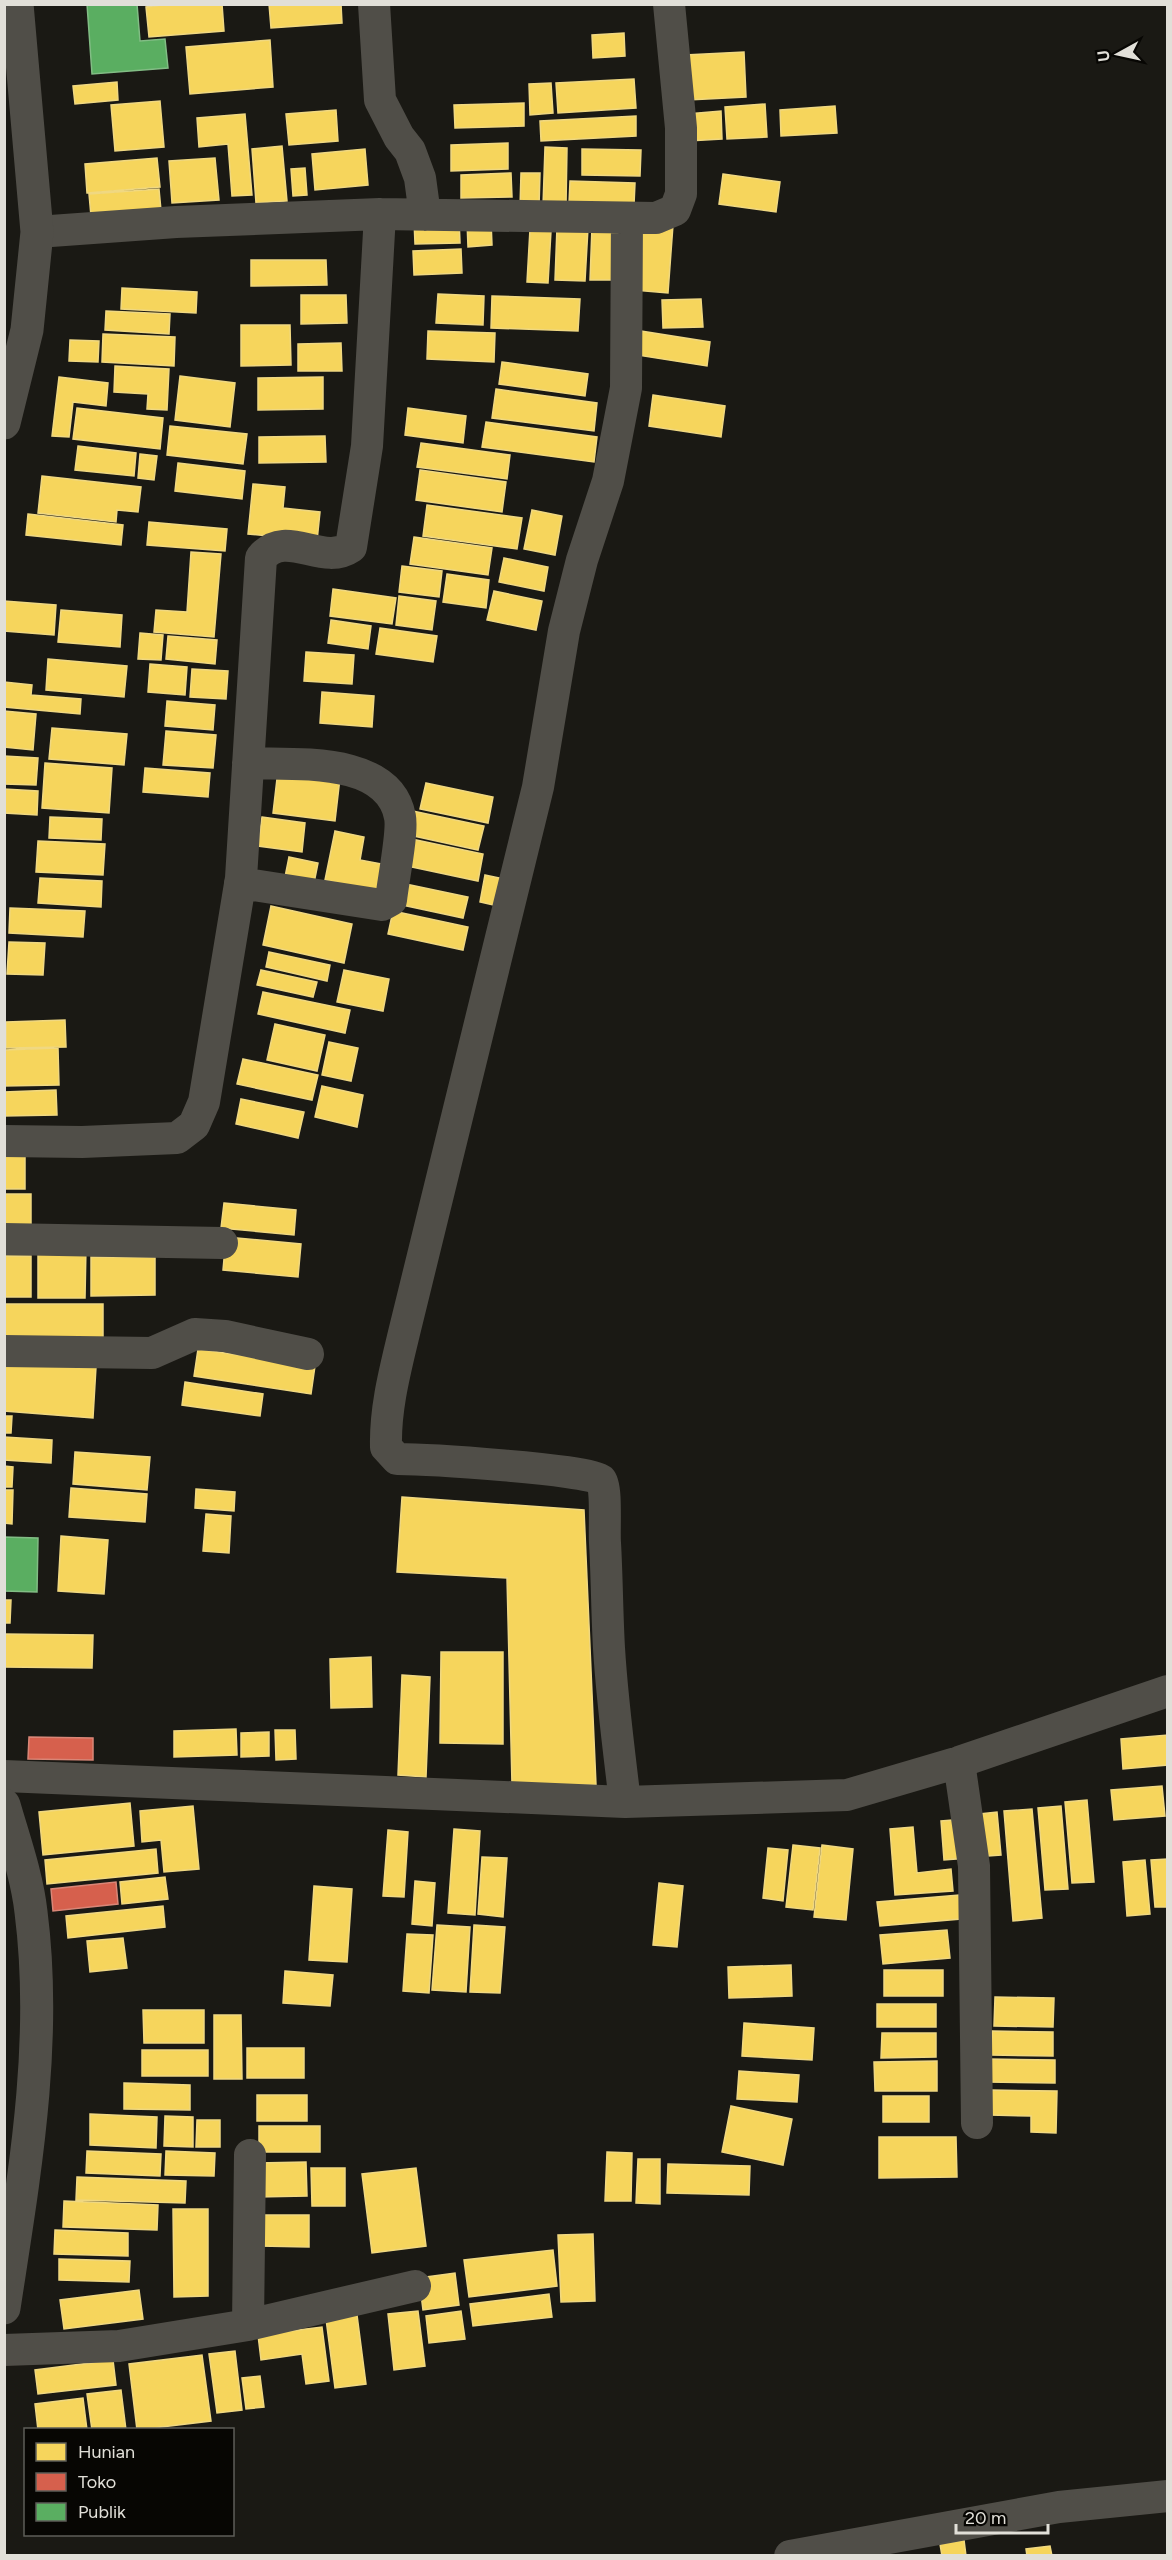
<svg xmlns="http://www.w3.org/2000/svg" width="1172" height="2560" font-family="Figtree,sans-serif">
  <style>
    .homes { fill: #f6d55c; stroke: #f0d881; stroke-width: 1.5 }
    .shops { fill: #d6604d; stroke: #d98677; stroke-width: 1.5 }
    .public { fill: #5aae61; stroke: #82bd85; stroke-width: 1.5 }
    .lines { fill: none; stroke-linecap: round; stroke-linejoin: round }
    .minor { stroke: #504e48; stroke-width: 32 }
    .tertiary { stroke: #504e48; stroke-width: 33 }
  </style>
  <rect width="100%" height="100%" fill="#1a1914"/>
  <path class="homes" d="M170,4H222L224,31L149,37L146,7Z
    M269,4H341L342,23L271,28Z
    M624,33L625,56L593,58L592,35Z
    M270,40L273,87L190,94L186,47Z
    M744,52L746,97L688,100L685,55Z
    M634,79L636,108L558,113L556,83Z
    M117,82L118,100L75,104L73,86Z
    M551,83L553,113L530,115L529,84Z
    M160,101L164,147L115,151L111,105Z
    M524,103V126L455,128L454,105Z
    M765,104L767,137L727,139L725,107Z
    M835,106L837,133L781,136L780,110Z
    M336,110L338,141L289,145L286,114Z
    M721,111L722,139L688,141L687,114Z
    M245,114L252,195L232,196L228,144L199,147L197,118Z
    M636,116V136L541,141L540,121Z
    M508,143V169L451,171V145Z
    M282,146L287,201L256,203L252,149Z
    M545,147L567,148L566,206H543Z
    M365,149L368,185L315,190L312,154Z
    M582,149L641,150L640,176L582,175Z
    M157,158L160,187L87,193L85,164Z
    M215,158L219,200L172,203L169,161Z
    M305,168L307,195L293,196L291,169Z
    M511,173L512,197L461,198V175Z
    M521,173H540L539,207H520Z
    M723,174L780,182L776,212L719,204Z
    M570,181L635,183L634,205L569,204Z
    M159,189L162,221L92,227L89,194Z
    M459,218L460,243L415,244L414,220Z
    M467,221H491L492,245L468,247Z
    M638,223L673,225L668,293L634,290Z
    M557,227L588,228L585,281L555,280Z
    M592,227L618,229L616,280H590Z
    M530,229L551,231L548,283L527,282Z
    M461,249L462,273L414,275L413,251Z
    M251,260H326L327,285L251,286Z
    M122,288L197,292L196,313L121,309Z
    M438,294L484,296L483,325L436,323Z
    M301,295H346L347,323L301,324Z
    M492,296L580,299L578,331L491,328Z
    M701,299L703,327L663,328L662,300Z
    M106,311L170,314L169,334L105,330Z
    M241,325H290L291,365L241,366Z
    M428,331L495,333L494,362L427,359Z
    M641,331L710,342L707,366L637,355Z
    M103,334L175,337L174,366L102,362Z
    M70,340L99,341L98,362L69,361Z
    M341,343L342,371H298V344Z
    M502,362L588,374L585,396L499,384Z
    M115,366L169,369L167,410L147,409L148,394L114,392Z
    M180,376L235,383L230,427L175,420Z
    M59,377L108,383L106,406L73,402L69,437L52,436Z
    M323,377V409L258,410V378Z
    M496,389L597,403L594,431L492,418Z
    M653,395L725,406L721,437L649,426Z
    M77,408L163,418L160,449L73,439Z
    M408,408L466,416L463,443L405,435Z
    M486,422L597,437L594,462L482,447Z
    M170,426L247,434L243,464L167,455Z
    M325,436L326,462L259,463V437Z
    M421,443L510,455L507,479L417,467Z
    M78,446L136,453L134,476L75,470Z
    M140,454L157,456L154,480L138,478Z
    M178,463L245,471L242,499L175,491Z
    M420,470L506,482L502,512L416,500Z
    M42,476L141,487L138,512L117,510L116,522L38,513Z
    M253,484L285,487L283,508L320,512L317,541L248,534Z
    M427,505L522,518L517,549L423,536Z
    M532,510L562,516L555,555L524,549Z
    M28,514L123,525L121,545L26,535Z
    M149,522L227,529L225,551L147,545Z
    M414,537L492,548L488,575L410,564Z
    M191,552L221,554L214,637L154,632L156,610L187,612Z
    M504,558L548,567L544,591L499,582Z
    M402,566L442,571L439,597L399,592Z
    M447,574L489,580L486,608L443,602Z
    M333,589L396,598L392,624L330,616Z
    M494,591L542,601L536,630L487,620Z
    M399,596L436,601L432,630L396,625Z
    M4,601L56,605L54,635L4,631Z
    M61,610L122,615L120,647L58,642Z
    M331,620L371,626L368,649L328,643Z
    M380,628L437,636L433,662L376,654Z
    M140,633L163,635L161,660L138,659Z
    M168,636L217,640L215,664L166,659Z
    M306,652L354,655L352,684L304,681Z
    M48,659L127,666L124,697L46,690Z
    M150,664L187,667L185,695L148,692Z
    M192,669L228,671L226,699L190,697Z
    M4,682L32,685L31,695L81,699L80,714L4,707Z
    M322,692L374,696L372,727L320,723Z
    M167,701L215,705L213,730L165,726Z
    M4,711L36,714L33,750L4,747Z
    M52,728L127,734L124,765L49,759Z
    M166,731L216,735L213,768L163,765Z
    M4,756L38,758L36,785L4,784Z
    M45,763L112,768L109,813L42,808Z
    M145,768L210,773L208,797L143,792Z
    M278,770L340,778L335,821L273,813Z
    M426,783L493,797L488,823L420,809Z
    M4,789L38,791L37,815L4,813Z
    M408,810L484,826L478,850L404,834Z
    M50,817L102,819L101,840L49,838Z
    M262,817L305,823L302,852L258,846Z
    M335,831L364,837L360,860L382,864L377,892L325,880Z
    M407,838L483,854L478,881L402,865Z
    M38,841L105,844L103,875L36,872Z
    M289,857L318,863L314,883L285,877Z
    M485,875L513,881L507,908L480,902Z
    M40,878L102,881L101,907L38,903Z
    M401,883L468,897L463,918L397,904Z
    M271,906L352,924L344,963L263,945Z
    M10,908L85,911L83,937L9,933Z
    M393,911L468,927L463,950L388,934Z
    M9,942L45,943L43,975L7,974Z
    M269,952L330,965L327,981L266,967Z
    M261,970L317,982L313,997L257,985Z
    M344,970L389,979L383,1011L337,1002Z
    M263,992L350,1010L345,1033L258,1014Z
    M65,1020L66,1047L6,1048V1022Z
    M275,1024L325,1035L317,1071L267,1060Z
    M329,1042L358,1048L351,1081L322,1075Z
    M58,1048L59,1085L4,1086V1050Z
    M243,1059L318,1075L312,1100L237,1084Z
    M322,1086L363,1095L357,1127L315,1117Z
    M56,1090L57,1115L4,1116V1092Z
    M241,1099L304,1112L298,1138L236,1124Z
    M4,1152L25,1153V1189H4Z
    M4,1194H31V1230H4Z
    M224,1203L296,1210L294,1235L221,1228Z
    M226,1237L301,1244L298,1277L223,1270Z
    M38,1248H86L85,1298H38Z
    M4,1256H31V1297H4Z
    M91,1257H155V1295L91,1296Z
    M4,1304H103V1341H4Z
    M198,1349L315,1366L311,1394L194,1376Z
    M4,1360L96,1367L93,1418L4,1411Z
    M185,1382L263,1394L260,1416L182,1405Z
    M4,1416H12L11,1433H4Z
    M4,1437L52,1440L51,1463L4,1460Z
    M75,1452L150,1457L147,1490L73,1484Z
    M4,1466L13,1467L12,1487H4Z
    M71,1488L147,1494L145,1522L69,1517Z
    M196,1489L235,1492L234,1511L195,1508Z
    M4,1490H13L12,1524L4,1523Z
    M402,1497L584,1510L596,1785L512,1784L507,1578L397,1572Z
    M206,1514L231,1516L229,1553L203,1551Z
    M61,1536L108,1540L104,1594L58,1591Z
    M4,1600H11L10,1623H4Z
    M4,1634L93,1635L92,1668L4,1667Z
    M441,1652H503V1744L440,1743Z
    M371,1657L372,1707L331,1708L330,1659Z
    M402,1675L430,1677L426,1777L398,1775Z
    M236,1729L237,1755L174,1757V1731Z
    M275,1730H295L296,1759L276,1760Z
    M269,1732V1756L241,1757V1733Z
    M1168,1735V1765L1123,1769L1121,1739Z
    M1162,1786L1165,1816L1114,1820L1111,1790Z
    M1087,1800L1094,1882L1072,1883L1065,1802Z
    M130,1803L134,1846L43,1855L39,1812Z
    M193,1806L199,1869L164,1872L161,1840L142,1842L140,1811Z
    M1061,1806L1068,1889L1045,1890L1038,1808Z
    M1032,1809L1042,1918L1013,1921L1004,1811Z
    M997,1812L1001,1855L974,1857L970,1815Z
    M965,1819L969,1858L944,1860L941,1821Z
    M913,1827L917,1873L951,1869L953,1891L895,1895L890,1829Z
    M454,1829L480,1831L475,1915L448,1913Z
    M388,1830L408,1832L404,1897L383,1896Z
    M793,1845L820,1848L813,1910L786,1907Z
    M822,1845L853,1849L846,1920L814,1917Z
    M768,1848L788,1850L783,1901L763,1898Z
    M156,1849L158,1873L47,1884L45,1860Z
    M482,1857L507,1858L503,1917L478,1914Z
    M1167,1859L1168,1907H1155L1151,1860Z
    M1145,1860L1150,1914L1127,1916L1123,1862Z
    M165,1877L168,1899L122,1904L120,1882Z
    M415,1881L435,1883L432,1926L412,1924Z
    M659,1883L683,1886L677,1947L653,1945Z
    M314,1886L352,1889L347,1962L309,1960Z
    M959,1895L961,1919L880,1926L877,1902Z
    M163,1906L165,1927L68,1938L66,1916Z
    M437,1925L470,1927L466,1992L432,1990Z
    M474,1925L505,1927L500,1993L470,1992Z
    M947,1930L950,1958L883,1964L880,1935Z
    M407,1934L433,1935L429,1993L403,1991Z
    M123,1938L127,1968L90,1972L87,1941Z
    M791,1965L792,1996L729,1998L728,1967Z
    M884,1970H943V1996H884Z
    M285,1971L333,1975L330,2006L283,2003Z
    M995,1997L1054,1998L1053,2027L994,2026Z
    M877,2004H936V2027H877Z
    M143,2010H204V2043H144Z
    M214,2015H241L242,2079H214Z
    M744,2023L814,2028L812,2060L742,2056Z
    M992,2031L1053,2032V2056L991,2055Z
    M882,2033H936V2057L881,2058Z
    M247,2048H304V2078H247Z
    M142,2050H208V2076H142Z
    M988,2059L1055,2060V2083L988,2082Z
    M937,2061V2091H875L874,2062Z
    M739,2071L799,2075L797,2102L737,2099Z
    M124,2083L190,2085V2110L124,2109Z
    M991,2090L1057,2091L1056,2133L1031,2132V2116L990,2115Z
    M257,2095H307V2121H257Z
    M883,2096H929V2122H883Z
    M731,2106L792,2119L783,2165L722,2152Z
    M90,2114L157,2117L156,2148L90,2145Z
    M165,2116L193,2117V2147L164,2146Z
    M197,2120H220V2147H196Z
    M259,2126H320V2152H259Z
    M879,2137H956L957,2177L879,2178Z
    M87,2151L161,2154L160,2176L86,2173Z
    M166,2151L215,2153L214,2176L165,2175Z
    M607,2152L632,2153L631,2201H605Z
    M638,2159H660V2204L636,2203Z
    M306,2162L307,2196L257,2197V2163Z
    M668,2164L750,2166L749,2195L667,2193Z
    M311,2168H345V2206H312Z
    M416,2168L426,2246L372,2253L362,2174Z
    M77,2177L186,2181L185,2203L76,2200Z
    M64,2201L158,2205L157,2230L63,2227Z
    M173,2209H208V2296L174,2297Z
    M258,2215H309V2247L259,2246Z
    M55,2230L128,2233V2256L54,2254Z
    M593,2234L595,2301L561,2302L558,2235Z
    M553,2250L557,2286L469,2297L464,2260Z
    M59,2259L130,2261L129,2282L59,2280Z
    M455,2273L459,2305L423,2310L419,2278Z
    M139,2290L143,2319L64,2329L60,2300Z
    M549,2294L552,2317L473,2326L470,2304Z
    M418,2311L425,2366L394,2370L388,2314Z
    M461,2311L465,2339L429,2343L426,2316Z
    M357,2315L366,2384L335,2388L326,2319Z
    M322,2327L329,2381L306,2384L302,2354L261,2360L258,2335Z
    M235,2351L242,2410L217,2413L209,2354Z
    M202,2355L211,2421L137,2430L129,2364Z
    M113,2360L116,2385L38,2394L35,2370Z
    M260,2376L264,2407L246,2409L242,2378Z
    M121,2390L126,2430H92L87,2394Z
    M83,2398L87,2430H38L35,2404Z
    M964,2540L966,2556H942L940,2544Z
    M1050,2546L1052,2556H1027L1026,2549Z"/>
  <path class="shops" d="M29,1737L93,1738V1760L28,1759Z
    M116,1882L118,1904L53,1911L51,1889Z"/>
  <path class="public" d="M87,4H137L140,41L165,39L168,68L92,74Z
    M4,1537L38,1538L37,1592L4,1591Z"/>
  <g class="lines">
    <path class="minor" d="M374,4L380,100L399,137L410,151L420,178L425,215
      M37,232L176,222L380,214L656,218L675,210L681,194V128L669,4
      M240,883L382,905L391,900C393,881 403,832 400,817C389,756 295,765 248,763
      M4,1141L82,1142L177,1138L194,1125L204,1102L241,878L261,558C286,527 322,567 351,547L367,446L380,214
      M4,1239L222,1243
      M4,1351L152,1353L195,1334L225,1336L308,1354
      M959,1762L974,1866L977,2123
      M4,1776L625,1802L847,1795L959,1762L1168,1691
      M625,1802C619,1751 612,1699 609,1648C607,1613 607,1578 605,1543C604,1531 607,1486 601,1480C588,1469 423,1459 397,1459L386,1447C385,1408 395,1371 404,1333L538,787L564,631L582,560L608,481L626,388L627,218
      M248,2325L250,2155
      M4,2350L119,2346L248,2325L415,2286
      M790,2556L1059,2507L1168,2496"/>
    <path class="tertiary" d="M4,423L27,330L37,232L17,4
      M4,1805C14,1840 27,1876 31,1912C48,2044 24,2177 4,2308"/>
  </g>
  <rect width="1172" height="2560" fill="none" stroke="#e1dfd8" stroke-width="12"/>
  <rect x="24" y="2428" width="210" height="108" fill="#070603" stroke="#5e5d58" stroke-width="1.5"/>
  <rect x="36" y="2443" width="30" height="18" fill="#f6d55c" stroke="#5e5d58" stroke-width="1.5"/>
  <text x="78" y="2458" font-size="18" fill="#e1dfd8">Hunian</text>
  <rect x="36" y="2473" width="30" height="18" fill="#d6604d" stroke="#5e5d58" stroke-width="1.5"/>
  <text x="78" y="2488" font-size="18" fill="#e1dfd8">Toko</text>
  <rect x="36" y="2503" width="30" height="18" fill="#5aae61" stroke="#5e5d58" stroke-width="1.5"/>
  <text x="78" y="2518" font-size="18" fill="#e1dfd8">Publik</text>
  <g transform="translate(1118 54) rotate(262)" stroke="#070603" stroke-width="4.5" paint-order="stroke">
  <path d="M0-4.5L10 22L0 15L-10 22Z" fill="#e1dfd8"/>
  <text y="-9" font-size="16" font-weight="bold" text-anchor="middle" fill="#e1dfd8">U</text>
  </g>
  <path d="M956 2524v9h92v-9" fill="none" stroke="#e1dfd8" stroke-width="3"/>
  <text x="965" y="2524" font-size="18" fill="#e1dfd8" stroke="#070603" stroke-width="4.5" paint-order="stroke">20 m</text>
</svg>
